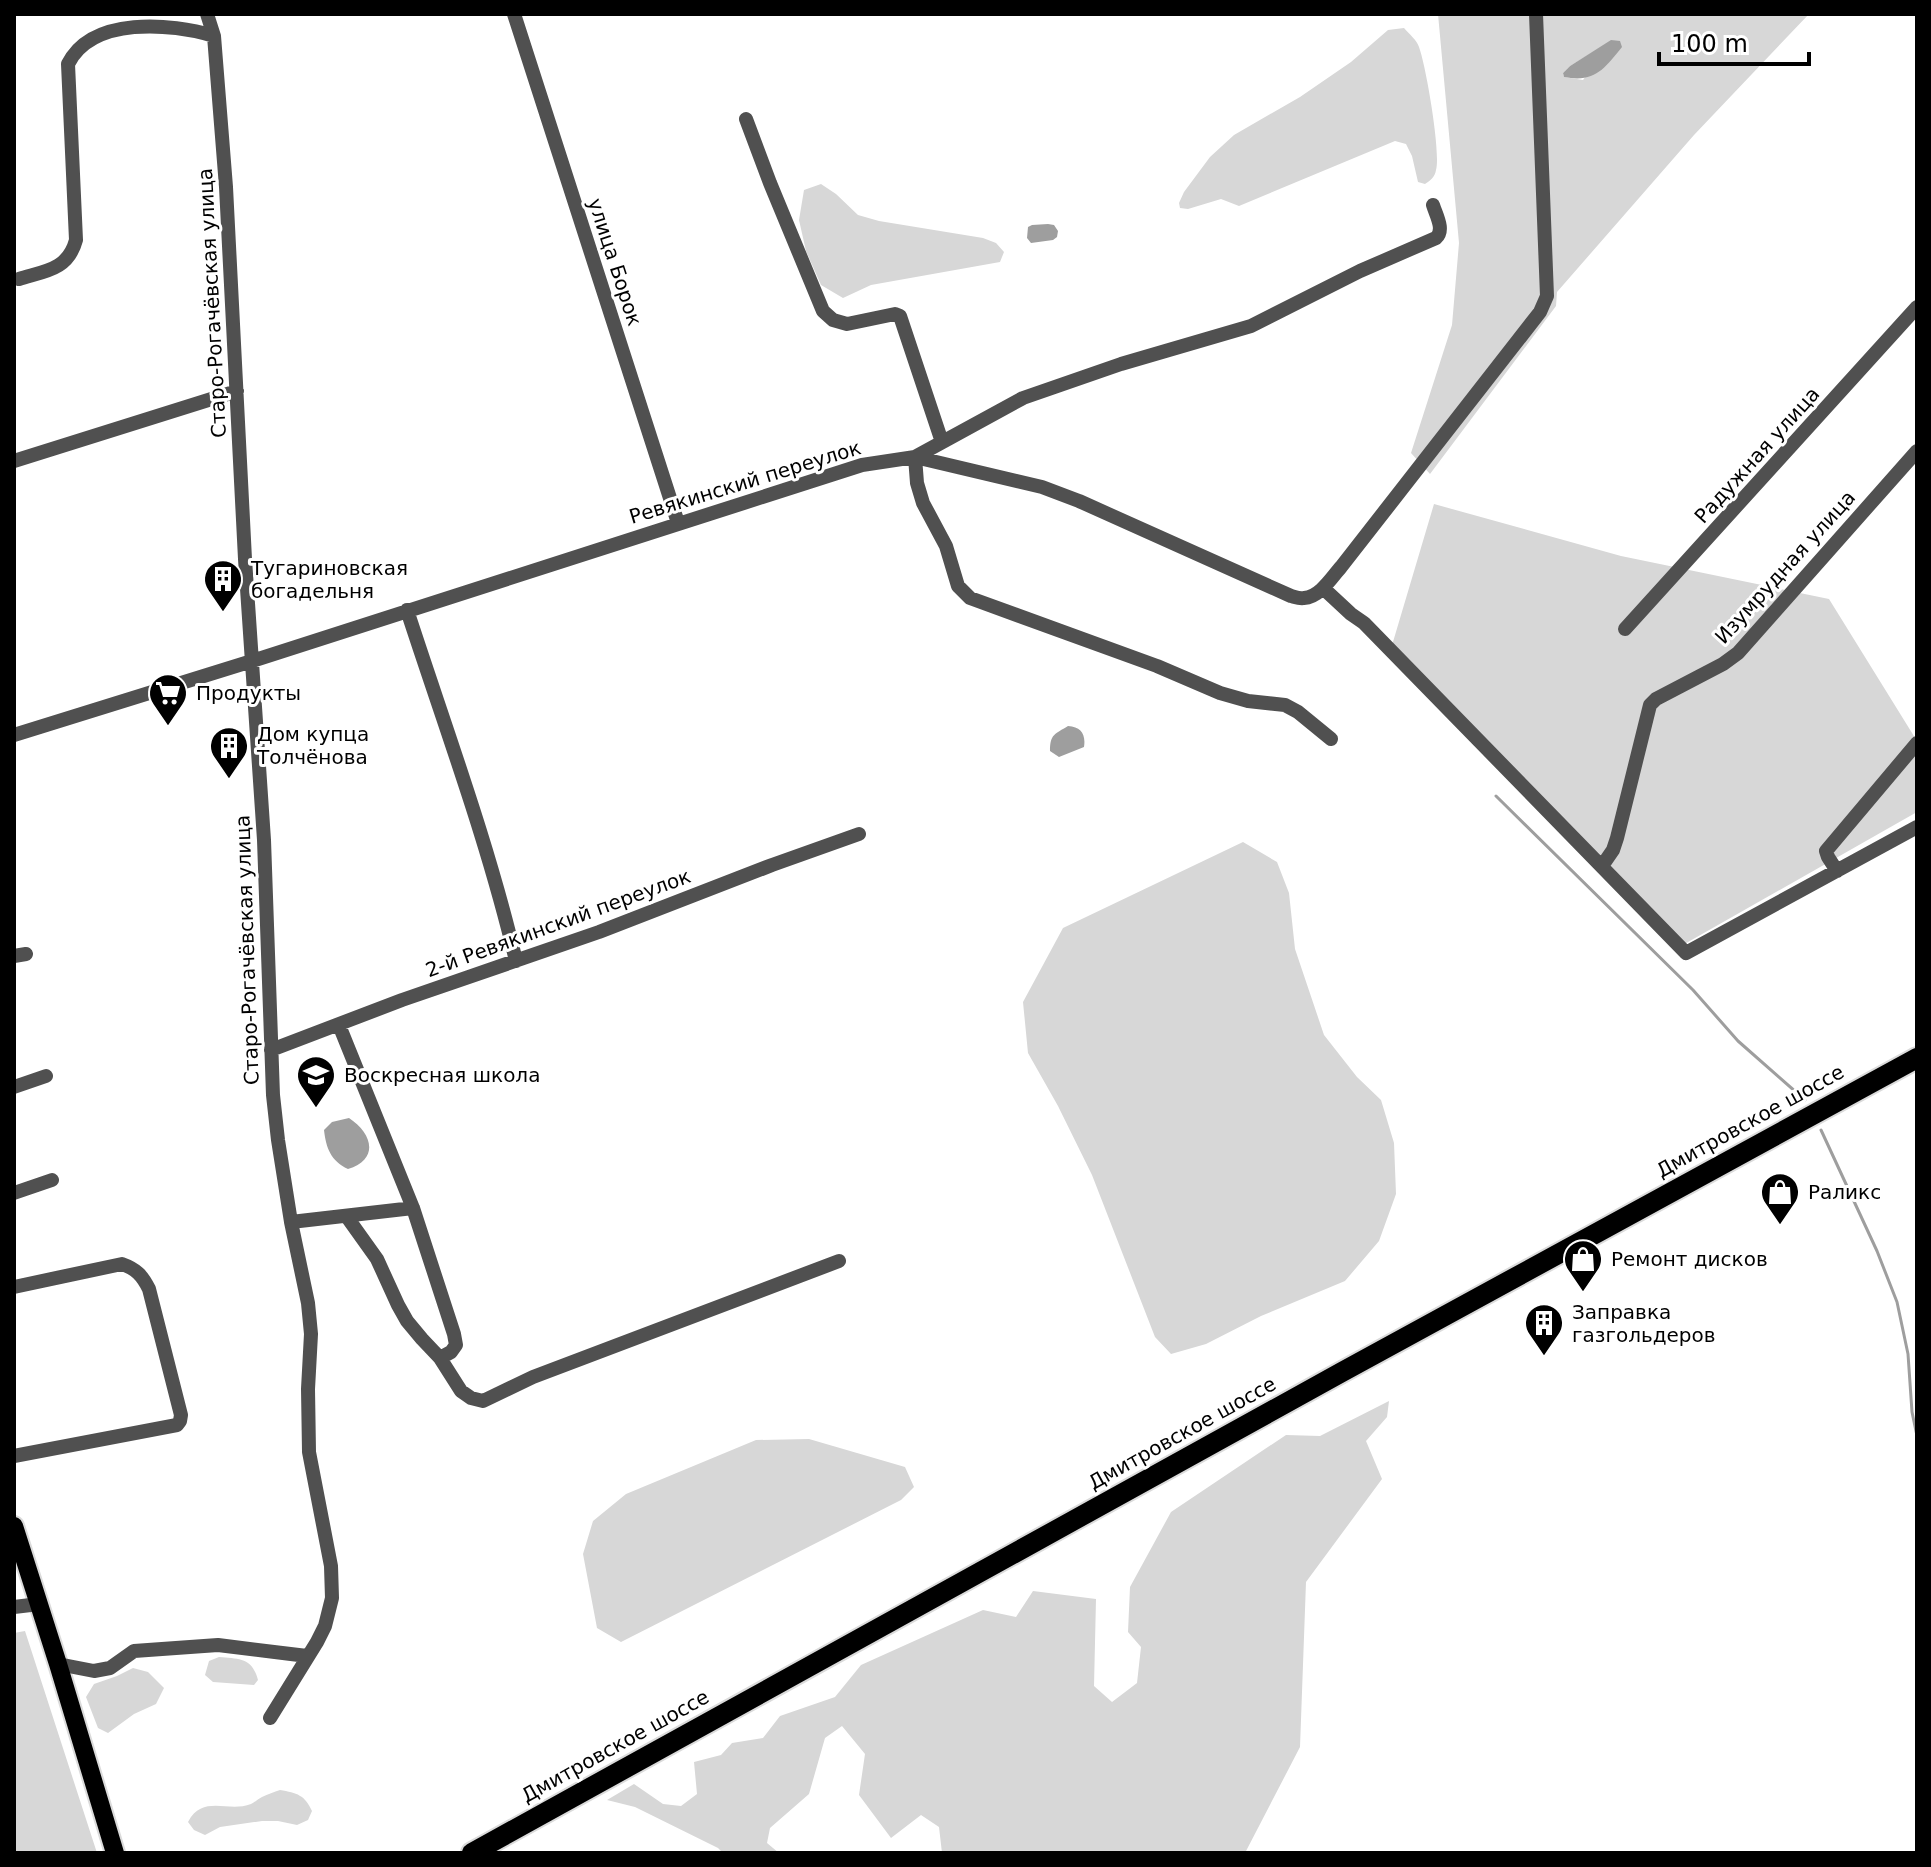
<svg xmlns="http://www.w3.org/2000/svg" width="1931" height="1867" font-family="'DejaVu Sans',sans-serif">
  <style>
    .green { fill: #d7d7d7; fill-rule: evenodd }
    .water { fill: #9e9e9e }
    .lines { fill: none; stroke-linecap: round; stroke-linejoin: round }
    .stream { stroke: #9e9e9e; stroke-width: 3 }
    .major-casing { stroke: #dbdbdb; stroke-width: 22 }
    .highway-casing { stroke: #dbdbdb; stroke-width: 24 }
    .minor { stroke: #505050; stroke-width: 14 }
    .major { stroke: #000; stroke-width: 18 }
    .highway { stroke: #000; stroke-width: 20 }
    .labels { text-anchor: middle; dominant-baseline: central; stroke-width: 6; stroke-linejoin: round; paint-order: stroke }
    .street-label { font-size: 20px; fill: #000; stroke: #fff }
    .poi-label { font-size: 20px; fill: #000; stroke: #fff; text-anchor: start }
  </style>
  <rect width="100%" height="100%" fill="#fff"/>
  <path class="green" d="M1438,14H1809L1694,135L1557,292L1556,306L1430,474L1411,453L1452,325L1459,243ZM1611,41L1583,80L1564,77L1563,73L1570,66Z
    M1404,28C1409,34 1417,40 1419,47C1426,66 1441,153 1436,170C1435,177 1430,181 1425,184L1418,182L1412,156L1406,144L1395,141L1239,206L1221,199L1188,209L1180,208L1179,203L1184,192L1210,157L1234,135L1300,97L1351,62L1388,30Z
    M821,184L836,194L858,215L879,221L983,238L996,243L1004,252L1000,262L871,285L843,298L821,285L806,251L799,220L804,190Z
    M1434,504L1621,556L1829,599L1917,741V812L1681,946L1390,652Z
    M1243,842L1277,862L1289,893L1295,949L1324,1035L1357,1077L1381,1100L1394,1143L1396,1194L1379,1241L1345,1281L1261,1316L1206,1344L1171,1354L1155,1337L1092,1175L1058,1106L1028,1053L1023,1002L1063,928Z
    M1389,1401L1387,1417L1366,1441L1382,1479L1306,1582L1300,1747L1245,1853H942L939,1827L921,1815L891,1838L859,1795L865,1754L842,1726L825,1738L809,1794L770,1828L767,1843L779,1853H723L718,1848L635,1807L607,1800L634,1784L663,1804L681,1806L697,1794L694,1762L721,1755L732,1743L763,1738L780,1716L835,1697L861,1665L983,1610L1016,1617L1033,1591L1096,1599L1094,1686L1112,1702L1137,1683L1141,1647L1128,1632L1130,1587L1171,1512L1286,1435L1320,1436Z
    M809,1439L905,1467L914,1487L901,1500L621,1642L597,1628L583,1554L593,1521L626,1494L756,1440Z
    M25,1631L97,1853H14V1633Z
    M219,1657C239,1659 252,1657 258,1680L254,1685L213,1682L205,1675L209,1661Z
    M133,1668L148,1672L164,1688L156,1704L134,1714L108,1733L98,1728L86,1697L94,1684L117,1676Z
    M280,1790C297,1793 305,1795 312,1811L308,1820L297,1825L278,1821H262L220,1827L205,1835L194,1830L188,1822C203,1794 228,1813 251,1804C255,1802 258,1799 262,1797C268,1794 274,1792 280,1790Z"/>
  <path class="water" d="M1611,40L1620,41L1622,47C1604,69 1595,83 1564,77L1563,73L1570,66Z
    M1048,224L1054,225L1058,231L1057,237L1053,240L1031,243L1027,238L1028,227L1032,225Z
    M1068,726C1081,727 1086,734 1084,747L1059,757L1050,751C1050,734 1055,734 1068,726Z
    M349,1118C372,1133 380,1159 348,1169C331,1161 326,1148 324,1130L332,1122Z"/>
  <g class="lines">
    <path class="stream" d="M1496,796L1693,990L1738,1041L1805,1100
      M1821,1130L1877,1251L1897,1302L1908,1354L1912,1412L1917,1436"/>
    <g class="major-casing">
      <path id="major" d="M14,1526L58,1664L115,1853"/>
    </g>
    <g class="highway-casing">
      <path id="highway" d="M472,1853L1342,1372L1917,1058"/>
    </g>
    <path class="minor" d="M207,14L214,36L226,187L245,559L264,840L273,1095L278,1140L291,1222L308,1303L311,1334L308,1389L309,1452L331,1566L332,1598L325,1626L317,1642L270,1718
      M514,14L678,523
      M746,119L770,183L823,311L833,320L847,324L895,314L900,316L942,442
      M19,279C45,271 68,270 76,240L68,64C92,16 171,23 214,36
      M14,461L237,391
      M1323,588L1351,614L1364,623L1686,953L1917,827
      M407,610C445,727 488,842 516,961
      M1625,629L1917,307
      M14,735L252,661L862,465L915,457L1023,398L1121,364L1251,326L1360,271L1436,238C1445,230 1436,215 1433,205
      M1331,739L1298,712L1285,705L1248,701L1220,693L1157,666L970,598L958,586L946,546L923,503L917,483L915,457L1042,487L1079,501L1291,596C1295,597 1300,599 1304,598C1320,597 1332,577 1341,567L1540,312L1547,296L1536,14
      M1602,866L1613,850L1617,838L1650,705L1656,699L1723,664L1738,653L1917,451
      M1837,871L1828,857L1826,851L1917,743
      M14,956L26,954
      M339,1025L413,1208L454,1334L456,1345L451,1352L440,1358
      M271,1050L402,1000L599,932L772,865L859,834
      M14,1087L46,1076
      M14,1193L52,1180
      M347,1217L377,1259L398,1305L407,1321L422,1339L440,1358L461,1391L471,1398L483,1401L533,1377L839,1261
      M291,1222L413,1208
      M14,1287L122,1264C136,1269 142,1275 149,1289L181,1415L180,1421L177,1425L14,1456
      M14,1607L39,1604
      M58,1664L94,1671L110,1668L134,1651L218,1645L307,1656"/>
    <use href="#major" class="major"/>
    <use href="#highway" class="highway"/>
  </g>
  <defs>
    <g id="building-pin" transform="scale(2)"><path d="M0 17L-7.5 6A9.5 9.5 0 1 1 7.5 6Z" fill="#000" stroke="#fff"/><path d="M-4-6H4V6H1V3H-1V6H-4ZM-2.5-4.3h1.7v1.8h-1.7ZM.8-4.3h1.7v1.8H.8ZM-2.5-1h1.7V.8h-1.7ZM.8-1h1.7V.8H.8Z" fill="#fff"/></g>
    <g id="supermarket-pin" transform="scale(2)"><path d="M0 17L-7.5 6A9.5 9.5 0 1 1 7.5 6Z" fill="#000" stroke="#fff"/><path d="M-6-5.5h2.5l.6 2H6L4.5 2H-2.5L-4.4-4H-6ZM-1.5 3.2a1.3 1.3 0 1 0 .1 0ZM3 3.2a1.3 1.3 0 1 0 .1 0Z" fill="#fff"/></g>
    <g id="school-pin" transform="scale(2)"><path d="M0 17L-7.5 6A9.5 9.5 0 1 1 7.5 6Z" fill="#000" stroke="#fff"/><path d="M0-5L7-2L0 1L-7-2ZM-4 1L0 2.5L4 1V4Q0 6-4 4Z" fill="#fff"/></g>
    <g id="shop-pin" transform="scale(2)"><path d="M0 17L-7.5 6A9.5 9.5 0 1 1 7.5 6Z" fill="#000" stroke="#fff"/><path d="M-5-2.5h2.3a2.7 3.5 0 0 1 5.4 0H5L5.5 6h-11ZM-1.5-2.5h3a1.5 2.3 0 0 0-3 0Z" fill="#fff"/></g>
  </defs>
  <g fill-rule="evenodd">
    <use href="#building-pin" x="223" y="579"/>
    <use href="#supermarket-pin" x="168" y="693"/>
    <use href="#building-pin" x="229" y="746"/>
    <use href="#school-pin" x="316" y="1075"/>
    <use href="#shop-pin" x="1780" y="1192"/>
    <use href="#shop-pin" x="1583" y="1259"/>
    <use href="#building-pin" x="1544" y="1323"/>
  </g>
  <g class="labels">
    <g class="street-label">
      <text transform="translate(615 262) rotate(72)">улица Борок</text>
      <text transform="translate(212 303) rotate(-93)">Старо-Рогачёвская улица</text>
      <text transform="translate(1757 455) rotate(-48)">Радужная улица</text>
      <text transform="translate(745 482) rotate(-17)">Ревякинский переулок</text>
      <text transform="translate(1785 567) rotate(-48)">Изумрудная улица</text>
      <text transform="translate(558 923) rotate(-20)">2-й Ревякинский переулок</text>
      <text transform="translate(247 950) rotate(-92)">Старо-Рогачёвская улица</text>
      <text transform="translate(1750 1121) rotate(-29)">Дмитровское шоссе</text>
      <text transform="translate(1182 1433) rotate(-29)">Дмитровское шоссе</text>
      <text transform="translate(615 1746) rotate(-29)">Дмитровское шоссе</text>
    </g>
    <g class="poi-label">
      <text x="251" y="568">Тугариновская<tspan x="251" dy="23">богадельня</tspan></text>
      <text x="196" y="693">Продукты</text>
      <text x="257" y="734">Дом купца<tspan x="257" dy="23">Толчёнова</tspan></text>
      <text x="344" y="1075">Воскресная школа</text>
      <text x="1808" y="1192">Раликс</text>
      <text x="1611" y="1259">Ремонт дисков</text>
      <text x="1572" y="1312">Заправка<tspan x="1572" dy="23">газгольдеров</tspan></text>
    </g>
  </g>
  <rect width="1931" height="1867" fill="none" stroke="#000000" stroke-width="32"/>
  <path d="M1659 52v12h150v-12" fill="none" stroke="#000000" stroke-width="4"/>
  <text x="1671" y="52" font-size="24" fill="#000000" stroke="#ffffff" stroke-width="6" paint-order="stroke">100 m</text>
</svg>
